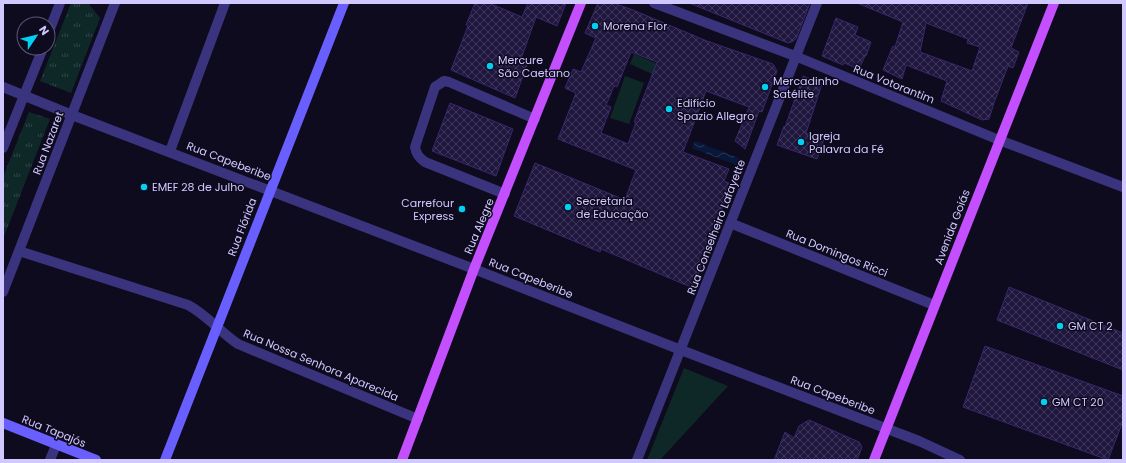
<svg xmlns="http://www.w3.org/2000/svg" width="1126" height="463" font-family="Poppins,sans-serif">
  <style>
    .grass { fill: url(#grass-tufts) }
    .green { fill: #0e2828 }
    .water { fill: url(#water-waves) }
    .building { fill: url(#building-cross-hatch); stroke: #38286c; fill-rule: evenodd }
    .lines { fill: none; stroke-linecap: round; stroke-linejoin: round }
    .street { stroke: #3a347f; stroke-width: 10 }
    .secondary { stroke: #695fff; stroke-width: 10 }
    .primary { stroke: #c44fff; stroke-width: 10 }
    .poi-dot { fill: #00d1f3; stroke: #0f0b1e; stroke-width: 1.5 }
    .labels { text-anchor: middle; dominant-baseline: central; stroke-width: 3; stroke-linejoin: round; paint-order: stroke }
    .poi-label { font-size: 11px; fill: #d0c8ff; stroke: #0f0b1e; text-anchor: start }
    .street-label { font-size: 11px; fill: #d0c8ff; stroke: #0f0b1e }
  </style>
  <defs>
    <pattern id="grass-tufts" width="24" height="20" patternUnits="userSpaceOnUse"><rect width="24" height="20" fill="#0e2828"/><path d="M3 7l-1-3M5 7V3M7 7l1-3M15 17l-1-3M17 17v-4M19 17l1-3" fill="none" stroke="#304648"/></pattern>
    <pattern id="water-waves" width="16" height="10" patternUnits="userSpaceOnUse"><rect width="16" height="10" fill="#07183b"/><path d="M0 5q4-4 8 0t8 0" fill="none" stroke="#2a3858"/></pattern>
    <pattern id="building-cross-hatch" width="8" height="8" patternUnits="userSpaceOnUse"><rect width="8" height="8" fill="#20173f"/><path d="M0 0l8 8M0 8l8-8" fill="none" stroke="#3f375c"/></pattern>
  </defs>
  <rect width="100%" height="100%" fill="#0f0b1e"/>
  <path class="grass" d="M71,3H88L100,18L71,93L40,81Z
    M29,112L50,119L3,239V177Z"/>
  <path class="green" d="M634,54L665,67L661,78L630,64Z
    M625,76L644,83L629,124L610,118Z
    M684,368L728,386L660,460H647Z"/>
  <path class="water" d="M695,141L739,158L736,165L692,148Z"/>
  <path class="building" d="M475,3H489L522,17L528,3H566L557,26L536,17L521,59L528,62L515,98L451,70L468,26L466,25Z
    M598,3H613L633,10L707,41L773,64L777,71L762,112L759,111L745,149L735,141L749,107L706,91L683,152L729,169L724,181L731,184L693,288L601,249L600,252L514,216L535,163L625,200L630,186L636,170L558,139L576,93L565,88L573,69L581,72L596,38L585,33ZM631,52L657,62L634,122H636L628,144L601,133L611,107L606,105L610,96L614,86L617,87Z
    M689,3H810L796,39L792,42L788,43Z
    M857,3H1028L1011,48L1019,52L1013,68L1008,66L994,103L989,119L982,120L941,101L947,81L906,65L902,79L883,70L893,46L895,47L903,22ZM926,23L968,39L967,43L980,47L972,71L920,52Z
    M836,18L858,27L855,35L871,42L866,56H865L859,69L844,63L843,65L822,56Z
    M803,76L822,84L806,133L824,139L817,159L777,145L784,126L785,127Z
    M450,103L513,129L496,176L432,151Z
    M1009,287L1123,333V370L997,320Z
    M985,346L1123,396V421L1108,460L963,407Z
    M809,420L859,442L862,447L857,460H774L785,432L794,438L799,426Z"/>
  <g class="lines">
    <path class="street" d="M654,3L795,56L999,140L1123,187
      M48,34L60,3
      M3,87L72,115L474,269L681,350L919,441L960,460
      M3,148L43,48
      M170,151L225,3
      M505,194L425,162C419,158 416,154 415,147L435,87L444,81L449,82L535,119
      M730,223L934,305
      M19,251L188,305C207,315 220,332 238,344L418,419
      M3,292L115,3
      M50,460L56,445
      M637,460L817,3"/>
    <path class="secondary" d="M3,423L96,460
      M165,460L344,3"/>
    <path class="primary" d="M402,460L474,269L581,3
      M874,460L1054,3"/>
  </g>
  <g class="poi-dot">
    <circle cx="595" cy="26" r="4"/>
    <circle cx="490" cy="66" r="4"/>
    <circle cx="765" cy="87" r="4"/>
    <circle cx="669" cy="109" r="4"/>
    <circle cx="801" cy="142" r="4"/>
    <circle cx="144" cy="187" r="4"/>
    <circle cx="568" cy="207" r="4"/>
    <circle cx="462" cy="209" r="4"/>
    <circle cx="1060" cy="326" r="4"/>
    <circle cx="1044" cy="402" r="4"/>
  </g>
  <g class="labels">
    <g class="poi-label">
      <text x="603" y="26">Morena Flor</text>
      <text x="498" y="60">Mercure<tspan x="498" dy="13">São Caetano</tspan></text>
      <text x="773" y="81">Mercadinho<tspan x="773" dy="13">Satélite</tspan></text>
      <text x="677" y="103">Edifício<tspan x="677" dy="13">Spazio Allegro</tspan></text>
      <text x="809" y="136">Igreja<tspan x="809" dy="13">Palavra da Fé</tspan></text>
      <text x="152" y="187">EMEF 28 de Julho</text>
      <text x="576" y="201">Secretaria<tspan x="576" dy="13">de Educação</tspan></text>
      <text x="454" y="203" text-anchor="end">Carrefour<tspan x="454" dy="13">Express</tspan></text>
      <text x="1068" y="326">GM CT 2</text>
      <text x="1052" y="402">GM CT 20</text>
    </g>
    <g class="street-label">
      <text transform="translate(894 84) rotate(22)">Rua Votorantim</text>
      <text transform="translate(48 143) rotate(-69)">Rua Nazaret</text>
      <text transform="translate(229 161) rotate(21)">Rua Capeberibe</text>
      <text transform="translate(479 226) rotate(-67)">Rua Alegre</text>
      <text transform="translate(242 227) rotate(-69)">Rua Flórida</text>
      <text transform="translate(716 227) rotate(-69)">Rua Conselheiro Lafayette</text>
      <text transform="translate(952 227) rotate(-69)">Avenida Goiás</text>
      <text transform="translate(837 253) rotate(22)">Rua Domingos Ricci</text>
      <text transform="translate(531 278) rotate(22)">Rua Capeberibe</text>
      <text transform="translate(321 365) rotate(23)">Rua Nossa Senhora Aparecida</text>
      <text transform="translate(833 395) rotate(21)">Rua Capeberibe</text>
      <text transform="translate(54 431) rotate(22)">Rua Tapajós</text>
    </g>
  </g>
  <rect width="1126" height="463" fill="none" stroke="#d0c8ff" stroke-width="8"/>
  <g transform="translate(36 36) rotate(55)"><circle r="19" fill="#0f0b1e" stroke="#5c5778"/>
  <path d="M0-3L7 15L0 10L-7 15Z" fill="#00d1f3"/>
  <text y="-6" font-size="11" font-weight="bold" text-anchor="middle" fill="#d0c8ff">N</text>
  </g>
</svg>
